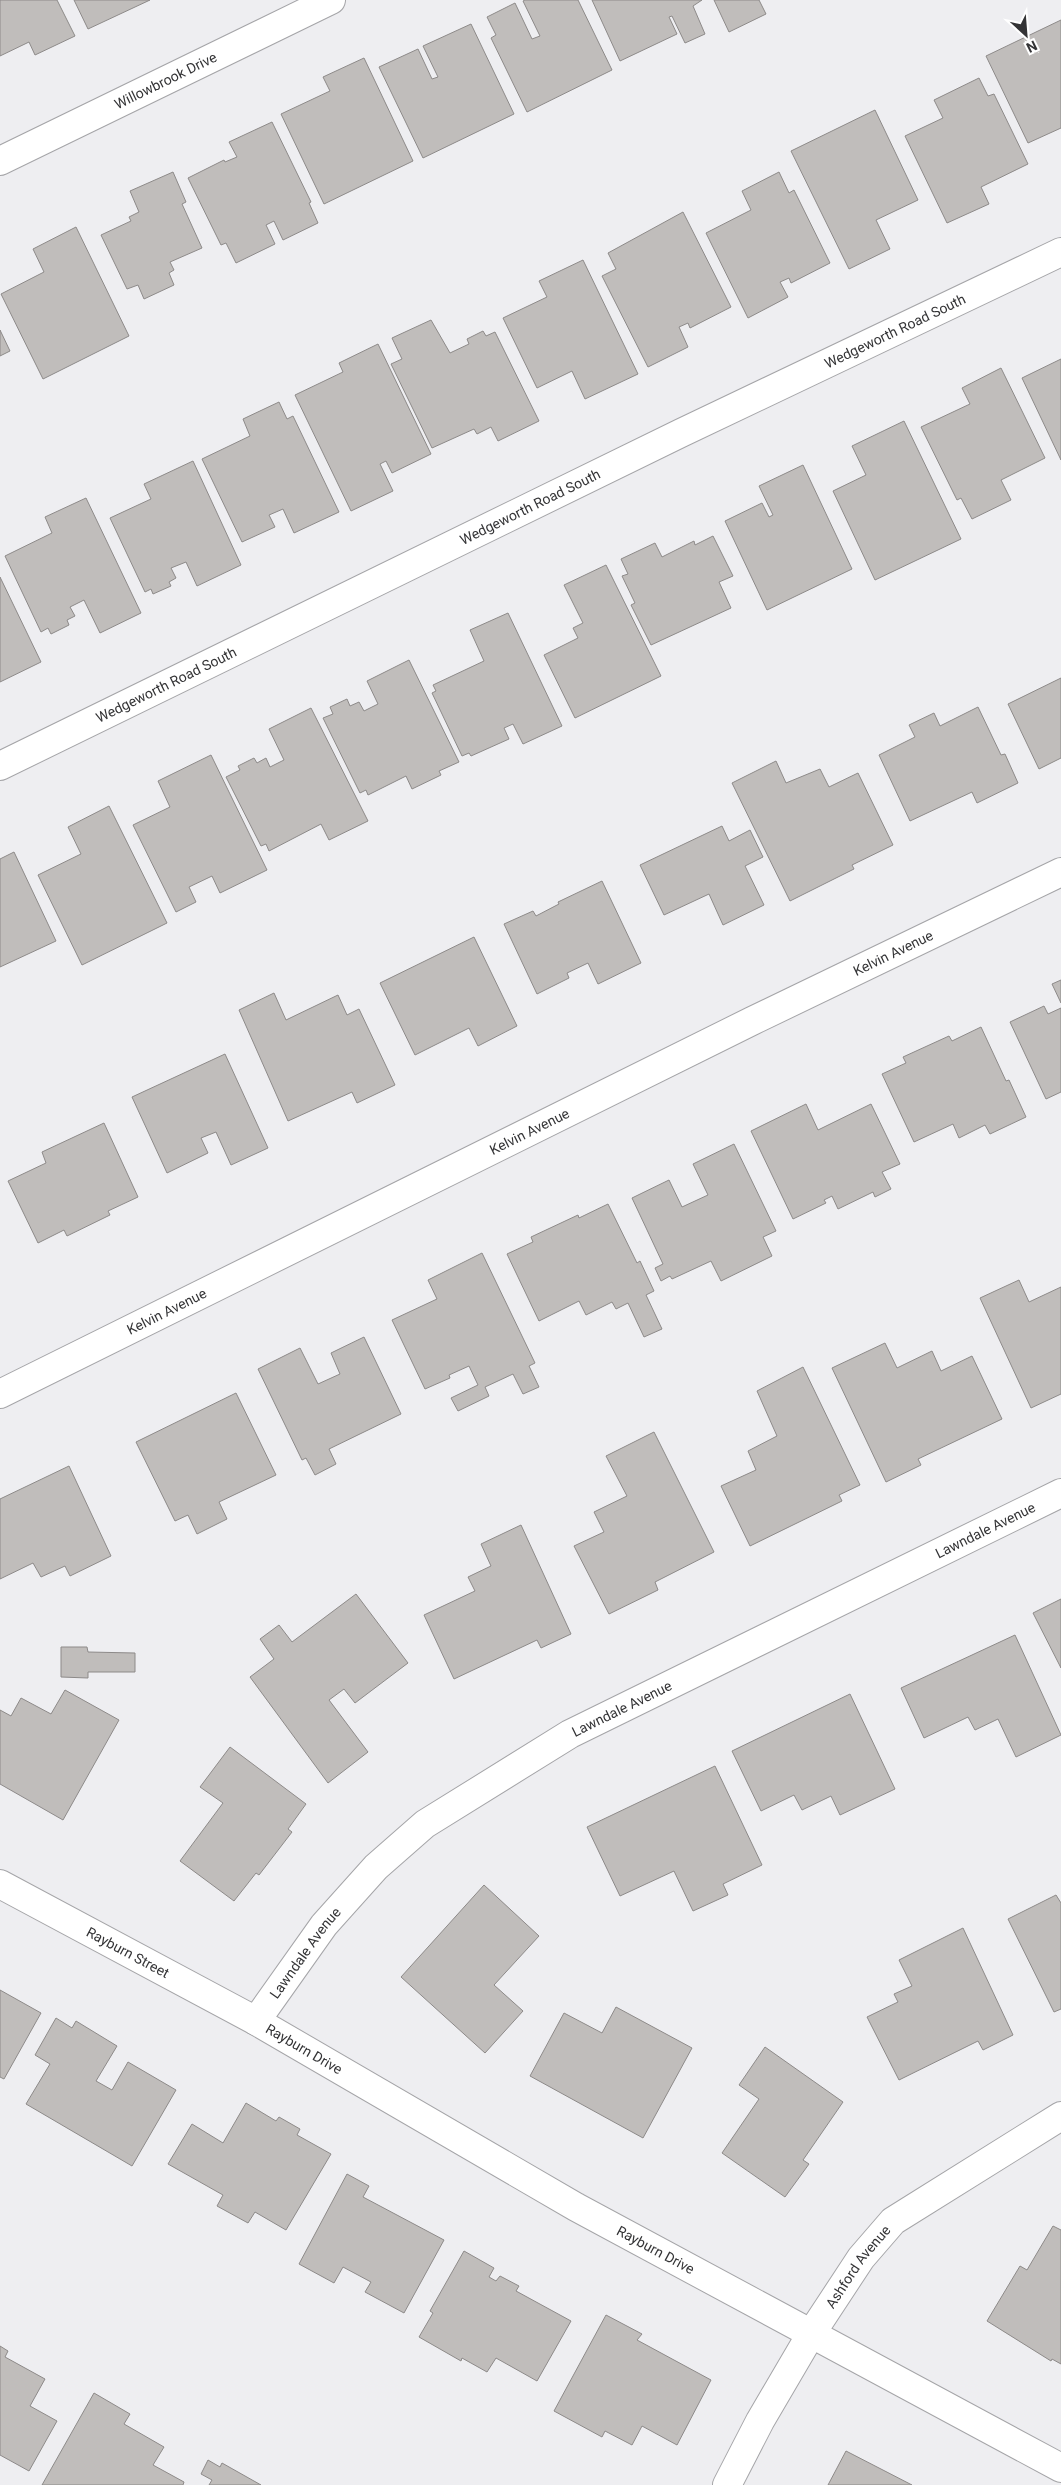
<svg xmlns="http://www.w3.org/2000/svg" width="1061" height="2485" font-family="Roboto,sans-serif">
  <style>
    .building { fill: #c0bdbb; stroke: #8d8a89 }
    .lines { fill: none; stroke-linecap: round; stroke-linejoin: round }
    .street-casing { stroke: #a5a5a8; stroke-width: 30 }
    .street { stroke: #fff; stroke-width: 28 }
    .labels { text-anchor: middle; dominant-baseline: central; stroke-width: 4; stroke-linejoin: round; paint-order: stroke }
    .street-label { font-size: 14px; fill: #343436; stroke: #fff }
  </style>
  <rect width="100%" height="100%" fill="#eeeef1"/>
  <path class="building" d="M0,0H57L75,36L35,55L29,42L0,56Z
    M74,0H150L88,29Z
    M525,0H578L612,70L527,112L491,38L496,35L487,17L515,3L532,39L540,36L523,1Z
    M592,0H702L693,6L705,34L685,43L672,16L669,17L677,34L620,61Z
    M714,0H759L766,14L729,32Z
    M1061,20V128L1028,143L986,56Z
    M471,24L514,114L423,158L379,67L418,49L432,79L438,77L423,46Z
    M364,58L413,161L324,204L281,114L330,91L323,77Z
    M979,78L988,96L994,94L1028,164L981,187L989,204L947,223L905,136L943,118L934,100Z
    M875,110L918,200L876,220L890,249L849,269L791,151Z
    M272,122L311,202L309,203L318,223L283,240L274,221L266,225L275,244L236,263L226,243L221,245L188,178L224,160L225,162L237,157L229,142Z
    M173,172L186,202L182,204L202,248L170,262L174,270L169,273L174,285L144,299L138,285L127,289L101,235L131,221L129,217L139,212L130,191Z
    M779,172L789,193L794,190L830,263L791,283L789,278L780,282L788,297L748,318L706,233L751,210L742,191Z
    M683,212L731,307L690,328L688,323L679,327L688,347L648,367L602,276L616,269L608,253Z
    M76,227L129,336L43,379L1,294L44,272L33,249Z
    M583,260L638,374L585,399L572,371L537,388L503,318L547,297L539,281Z
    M431,320L450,353L469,344L467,339L483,331L486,336L495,332L539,421L498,441L491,427L477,434L474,429L432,448L391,364L402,359L392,338Z
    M0,330L10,351L0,356Z
    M378,344L431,454L392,473L386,461L380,464L393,491L351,511L295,395L343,372L339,363Z
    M1061,359V460L1022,378Z
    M1001,368L1045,458L1001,480L1011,500L972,519L961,498L957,500L921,427L970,404L962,388Z
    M279,402L287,419L293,416L339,512L294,533L283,509L269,515L275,527L242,542L202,459L250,436L243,419Z
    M904,421L961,539L875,580L833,491L866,475L852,446Z
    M193,461L241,565L197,586L186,562L171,568L176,578L169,582L171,586L153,594L151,589L145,592L110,518L151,499L144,484Z
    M803,465L852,569L767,610L725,521L762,503L769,517L773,515L759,486Z
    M86,498L141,613L100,633L84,600L70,607L75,616L67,620L69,625L51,634L48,628L41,632L5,556L52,533L45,517Z
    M713,536L733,576L719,582L731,608L651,645L631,605L635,603L622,576L628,574L621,559L655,543L662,557L694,541L695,545Z
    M606,565L661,676L575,718L544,655L578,638L573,628L583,623L564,585Z
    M0,577L41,662L0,682Z
    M508,613L562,726L523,744L513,724L504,728L509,739L471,756L469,753L462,756L432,693L436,691L433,685L484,661L470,630Z
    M409,660L459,762L439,771L441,775L412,789L406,776L368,795L366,790L360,793L323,718L333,714L330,707L347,699L350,706L359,702L364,711L378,704L367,681Z
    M1061,678V758L1039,769L1008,704Z
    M978,707L1001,755L1005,754L1018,783L977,803L972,792L910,821L879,755L915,737L909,725L934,713L940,726Z
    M311,708L368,821L329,840L321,824L269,851L266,844L261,846L226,777L240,770L238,766L254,758L257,763L266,758L270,767L284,760L269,729Z
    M211,755L267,870L220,893L212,876L189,887L196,902L176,912L133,825L170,807L158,781Z
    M776,761L786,783L820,769L829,787L858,773L893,845L852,865L854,869L790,901L732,783Z
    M109,806L167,923L82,965L38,875L81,854L68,827Z
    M722,826L729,841L750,830L763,857L745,866L764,905L723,925L709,894L664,915L640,865Z
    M14,852L56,941L0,967V859Z
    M602,881L641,963L598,984L588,963L567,973L569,978L537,994L504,924L533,911L536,916L559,904L558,902Z
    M474,937L517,1026L478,1046L469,1028L415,1055L380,983Z
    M1061,980V1003L1052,984Z
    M274,993L286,1020L338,995L347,1015L359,1009L395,1085L357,1103L352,1092L288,1121L239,1010Z
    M1044,1006L1048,1014L1061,1008V1092L1046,1099L1010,1022Z
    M981,1027L1006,1081L1009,1080L1026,1117L990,1134L985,1125L959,1138L953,1124L914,1142L882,1074L906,1063L903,1057L949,1036L952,1041Z
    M225,1054L268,1148L231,1165L216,1132L201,1138L208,1153L167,1173L132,1097Z
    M806,1104L818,1130L871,1104L900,1164L882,1172L891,1189L875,1197L873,1192L838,1209L832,1196L824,1200L826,1203L793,1219L751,1131Z
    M104,1123L138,1197L108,1211L110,1215L67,1236L64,1230L38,1243L8,1181L46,1163L42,1152Z
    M734,1144L776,1231L763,1237L772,1256L721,1281L711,1261L672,1279L670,1276L661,1281L655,1268L663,1264L632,1198L669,1180L682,1207L708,1195L693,1164Z
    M608,1204L637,1263L640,1261L654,1291L646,1295L662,1329L644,1337L628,1303L616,1309L612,1302L586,1315L579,1301L539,1321L507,1254L533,1242L531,1237L578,1215L579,1218Z
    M482,1253L535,1363L529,1366L539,1387L523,1394L513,1374L485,1387L489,1396L458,1411L451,1398L478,1385L469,1366L449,1375L450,1378L425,1389L392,1320L437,1299L428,1280Z
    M1019,1280L1029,1302L1061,1287V1394L1031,1408L980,1298Z
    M364,1337L401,1414L329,1449L336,1464L315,1475L306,1458L302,1460L258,1369L300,1348L318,1384L340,1374L331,1353Z
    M885,1343L897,1368L932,1351L941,1371L972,1356L1002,1419L918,1459L921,1465L886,1482L832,1368Z
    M803,1367L860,1485L839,1495L842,1501L750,1546L721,1486L756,1470L748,1451L777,1436L757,1391Z
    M236,1393L276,1475L219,1502L227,1519L197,1534L188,1515L175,1521L136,1442Z
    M654,1432L714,1552L655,1582L658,1590L609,1614L574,1546L604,1532L594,1512L627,1496L606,1456Z
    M69,1466L111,1556L70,1576L65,1566L41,1577L33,1563L0,1579V1499Z
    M521,1525L571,1634L541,1648L537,1640L454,1679L424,1615L475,1591L468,1577L491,1566L481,1544Z
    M356,1594L408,1663L355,1703L344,1689L329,1700L368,1752L328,1783L250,1677L274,1659L260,1639L279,1625L292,1642Z
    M1061,1599V1668L1033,1613Z
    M1015,1635L1061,1735L1016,1757L998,1719L975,1730L968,1717L924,1738L901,1688Z
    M61,1647H87L88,1652L135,1653V1672H88V1678L61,1677Z
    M65,1690L119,1720L63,1820L0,1784V1710L11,1716L21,1698L51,1714Z
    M850,1694L895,1789L840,1815L831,1796L802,1810L794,1795L761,1811L732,1751Z
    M230,1747L306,1804L288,1829L292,1832L259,1875L256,1873L234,1901L180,1861L223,1803L200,1787Z
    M715,1766L762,1865L723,1884L728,1895L693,1911L674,1871L620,1896L587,1827Z
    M484,1885L539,1936L494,1985L523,2011L485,2053L401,1977Z
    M1056,1895L1061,1903V2009L1054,2012L1008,1919Z
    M963,1928L1013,2035L983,2050L978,2041L899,2080L867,2017L898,2002L894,1994L912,1986L899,1960Z
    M0,1990L41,2013L4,2079L0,2077Z
    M616,2007L692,2048L643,2138L530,2076L564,2013L602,2033Z
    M56,2018L72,2028L76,2021L117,2046L96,2081L112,2090L128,2062L176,2090L132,2166L26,2104L50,2064L35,2055Z
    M765,2047L843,2102L803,2160L809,2164L785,2197L722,2153L759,2099L739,2085Z
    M246,2103L276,2121L279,2117L300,2129L297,2135L331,2154L286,2230L255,2212L248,2223L217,2206L223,2195L168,2164L192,2124L223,2143Z
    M347,2174L369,2186L363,2197L444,2240L404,2313L365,2292L371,2282L343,2267L334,2283L299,2264Z
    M1053,2226L1061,2230V2364L1052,2359L1051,2361L987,2321L1020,2266L1027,2270Z
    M464,2251L494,2268L489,2277L496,2281L500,2276L519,2286L516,2291L571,2321L537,2381L496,2358L487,2372L462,2358L461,2361L419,2337L433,2313L430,2311Z
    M606,2315L642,2334L637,2340L711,2380L677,2445L642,2426L632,2445L605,2431L602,2437L554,2411Z
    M0,2346L8,2351L5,2357L45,2379L30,2406L57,2421L29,2471L0,2455Z
    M94,2393L130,2414L124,2424L164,2447L153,2465L184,2482L183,2485H42Z
    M846,2451L912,2485H828Z
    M208,2460L220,2467L222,2463L261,2485H209L212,2480L201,2474Z"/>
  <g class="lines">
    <g class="street-casing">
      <g id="street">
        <path id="s1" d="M0,161L331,0"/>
        <path id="s2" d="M0,766L681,433L1061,252"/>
        <path id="s3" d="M0,1394L752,1021L1061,872"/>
        <path id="s4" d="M0,1884L256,2021L576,2207L1061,2468"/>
        <path id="s5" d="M256,2021L324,1925L376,1867L425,1824L570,1734L1061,1493"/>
        <path id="s6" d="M727,2485L760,2421L811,2334L861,2258L893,2221L1061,2116"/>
      </g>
    </g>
    <use href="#street" class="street"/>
  </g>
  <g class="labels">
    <g class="street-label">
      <text stroke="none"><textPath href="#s1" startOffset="184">Willowbrook Drive</textPath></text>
      <text stroke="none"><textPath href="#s2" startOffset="995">Wedgeworth Road South</textPath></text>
      <text stroke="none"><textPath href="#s2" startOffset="590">Wedgeworth Road South</textPath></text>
      <text stroke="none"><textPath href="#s2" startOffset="185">Wedgeworth Road South</textPath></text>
      <text stroke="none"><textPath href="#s3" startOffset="996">Kelvin Avenue</textPath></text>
      <text stroke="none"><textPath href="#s3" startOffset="591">Kelvin Avenue</textPath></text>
      <text stroke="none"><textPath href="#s3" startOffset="186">Kelvin Avenue</textPath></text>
      <text stroke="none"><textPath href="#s5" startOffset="894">Lawndale Avenue</textPath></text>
      <text stroke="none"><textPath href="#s5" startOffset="489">Lawndale Avenue</textPath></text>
      <text stroke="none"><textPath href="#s4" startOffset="145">Rayburn Street</textPath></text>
      <text stroke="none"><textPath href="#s5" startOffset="84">Lawndale Avenue</textPath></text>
      <text stroke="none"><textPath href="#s4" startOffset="346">Rayburn Drive</textPath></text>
      <text stroke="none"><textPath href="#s4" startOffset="751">Rayburn Drive</textPath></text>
      <text stroke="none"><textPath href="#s6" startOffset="255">Ashford Avenue</textPath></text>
    </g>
  </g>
  <g transform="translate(1026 35) rotate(154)" stroke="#ffffff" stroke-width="4" paint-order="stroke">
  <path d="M0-4L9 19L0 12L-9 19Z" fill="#343436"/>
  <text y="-8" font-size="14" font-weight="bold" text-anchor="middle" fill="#343436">N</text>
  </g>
</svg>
